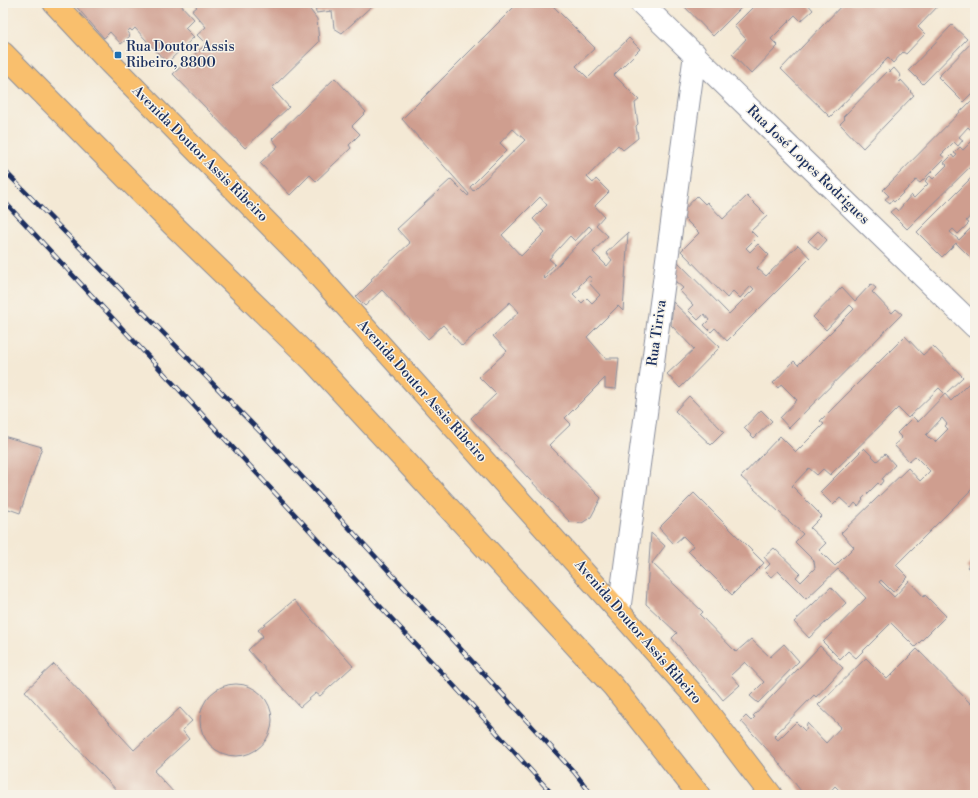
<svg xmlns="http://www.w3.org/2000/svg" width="978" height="798" font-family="'Libre Bodoni',serif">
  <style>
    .building { fill: #cf9e8f; fill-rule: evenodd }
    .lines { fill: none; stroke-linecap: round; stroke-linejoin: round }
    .minor-casing { stroke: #888c9a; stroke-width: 24 }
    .primary-casing { stroke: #888c9a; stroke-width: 24 }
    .minor { stroke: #fff; stroke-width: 22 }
    .primary { stroke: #f9bf6d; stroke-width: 22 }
    .rail-casing { stroke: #1b2f5e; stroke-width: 4.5 }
    .rail { stroke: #f7f3e8; stroke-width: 3; stroke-dasharray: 9; stroke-linecap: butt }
    .poi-dot { fill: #1f6fb2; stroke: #f7f3e8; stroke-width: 1.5 }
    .labels { text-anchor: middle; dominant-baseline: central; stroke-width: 3; stroke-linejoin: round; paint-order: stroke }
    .poi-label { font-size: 14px; fill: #1b2f5e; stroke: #f7f3e8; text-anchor: start }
    .street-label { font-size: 14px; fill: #1b2f5e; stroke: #f7f3e8 }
  </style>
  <rect width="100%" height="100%" fill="#f7f3e8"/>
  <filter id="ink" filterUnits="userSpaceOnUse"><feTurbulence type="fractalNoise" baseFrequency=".025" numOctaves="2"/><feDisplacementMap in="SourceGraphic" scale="8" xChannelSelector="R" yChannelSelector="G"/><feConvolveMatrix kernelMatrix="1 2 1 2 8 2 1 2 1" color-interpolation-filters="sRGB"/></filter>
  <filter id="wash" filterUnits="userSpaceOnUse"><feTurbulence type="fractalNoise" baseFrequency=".012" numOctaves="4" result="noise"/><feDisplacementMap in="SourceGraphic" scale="16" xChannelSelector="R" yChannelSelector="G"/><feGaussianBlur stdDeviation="0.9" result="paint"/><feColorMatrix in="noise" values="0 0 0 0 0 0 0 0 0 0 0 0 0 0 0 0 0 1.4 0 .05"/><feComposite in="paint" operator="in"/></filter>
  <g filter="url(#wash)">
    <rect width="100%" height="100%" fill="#f4e9d5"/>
    <g id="blocks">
      <path class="building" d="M73,3H179L194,19L185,28L194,37L167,63L135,28L132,31L130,29L127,32L130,36L121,44L110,32L104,38Z
        M193,3H305L317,19L319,42L272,88L289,107L245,148L173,74L206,44L197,35L206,27L192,11L197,7Z
        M315,3H375L342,33L334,28L332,11L316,13Z
        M518,3H553L551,4L595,48L576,66L588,78L629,38L640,49L614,75L639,100L635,103L638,124L636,126L638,138L623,150L618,145L587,177L593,183L596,179L609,192L595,206L604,216L596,225L608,236L593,252L607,266L612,260L606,253L628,233L623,311L618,306L587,337L605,358H619L616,389L605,388V378L565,418L571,424L549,445L601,498L591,517L582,523L570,522L471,418L496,394L479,377L507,351L493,336L519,312L510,302L462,346L443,325L428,339L382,290L365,306L356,297L372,281L371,279L410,243L397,229L451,179L468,196L469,194L402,119ZM513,129L525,140L473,191L470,187L507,150L500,143ZM540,197L547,205L533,219L545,232L521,256L502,235ZM589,226L592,229L545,279L543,277L555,264L549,259L570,236L575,241ZM589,276L592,279L589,283L600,295L592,303L587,298L582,303L573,294L580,288L579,286Z
        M681,3H738L742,7L713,36Z
        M757,3H807L813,10L801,21L795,15L771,39L778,46L751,74L732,54L746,39L734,26Z
        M844,3H941L918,27L925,34L906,54L903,52L893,63L888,58L830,117L781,69Z
        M952,25L967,39L923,84L909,70Z
        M975,39V90L963,102L938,77Z
        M894,68L901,76L898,80L900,82L901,80L911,91L910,92L914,95L863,148L840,124L845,119L843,117L889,70L890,72Z
        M335,78L366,112L352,126L360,134L349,145L351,148L316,181L310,175L290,195L260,163L278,146L272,139Z
        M975,97V128L972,131L968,127L959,137L963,140L958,146L954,142L941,155L945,158L920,183L916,180L894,202L892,200L890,203L885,199L889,196L883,190Z
        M975,138V162L907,229L890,212L895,208L898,211L911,195L914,198L928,184L925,181L930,176L933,179L947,165L944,163L952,155L954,158L957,155L954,153L960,147L963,150Z
        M975,174V211L966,221L969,223L958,234L953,229L950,232L959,240L975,224V262L956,243L942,257L917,232Z
        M697,196L705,204L707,202L723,219L747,196L767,216L751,231L757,237L746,248L750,252L758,244L769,255L757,268L766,276L798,245L810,258L727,341L715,328L711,332L704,325L709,320L704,314L698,320L688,310L693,305L680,291L683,288L675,281L676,260L729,314L754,289L751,286L740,298L733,291L727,298L681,251L699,233L680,214Z
        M818,231L827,240L818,250L808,241Z
        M871,284L876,288L872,292L892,313L896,309L902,314L789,428L780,418L797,400L781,384L778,388L773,383L794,361L798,365L854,309L850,305L826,330L813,317L842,287L855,301Z
        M673,302L720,347L680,388L667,374L694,349L671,325Z
        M905,336L923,355L933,346L963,377L945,394L939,388L908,418L898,408L830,475L823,469L817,475L809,468L792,486L822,516L810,528L826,543L819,550L835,566L854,547L841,533L908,468L920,481L930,471L915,456L909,461L894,445L902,438L897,433L913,417L918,422L945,394L951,401L969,383L975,389V486L896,565L908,577L893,592L881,580L879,582L894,597L909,581L924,597L925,595L946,616L915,647L891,623L856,658L848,651L840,659L823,642L866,598L838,569L806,599L778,571L771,577L764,570L770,564L764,557L774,548L800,573L796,577L801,582L815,568L814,561L795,542L803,534L741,477L780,436L796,452L824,424L820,421ZM942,418L947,424L945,426L948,429L935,442L932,438L931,440L926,435Z
        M689,396L724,432L711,445L675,411Z
        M761,410L772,421L754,438L744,428Z
        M3,436L42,447L20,513L3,507Z
        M864,448L877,461L885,454L895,465L882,479L883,481L880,485L878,483L862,499L863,500L858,506L855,503L851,508L840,498L833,505L820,492Z
        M694,493L764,563L732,595L688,551L693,546L683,536L674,544L659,528Z
        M651,533L665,546L652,563L703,612L700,615L736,652L751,639L770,657L784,644L799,661L758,703L750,696L764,682L745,662L731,675L740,685L723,700L672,638L677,633L646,604Z
        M975,557V575L967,567L973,560V559Z
        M831,587L846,603L809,638L794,622Z
        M294,600L353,666L320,696L316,693L300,707L248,650L263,636L258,630Z
        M820,646L843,668L816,697L814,695L774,736L778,740L796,722L805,731L806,730L807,723L826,743L841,727L818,705L866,658L887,679L917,649L975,708V795H844L835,786L827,795H804L776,759L741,721L746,716L751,721L755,717L753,716Z
        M54,664L134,750L180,708L192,721L182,730L189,739L154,771L176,795H121L71,742L25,691Z
        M200 720a36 36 0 1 1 72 0a36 36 0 1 1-72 0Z"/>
    </g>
  </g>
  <g filter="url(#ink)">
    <use href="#blocks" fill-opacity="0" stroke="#888c9a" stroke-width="1"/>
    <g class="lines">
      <g class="minor-casing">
        <path id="minor" d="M641,3L975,327
          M619,611L695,54"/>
      </g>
      <g class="primary-casing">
        <path id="primary" d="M54,3L110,63L309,265L700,702L771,795
          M3,53L173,225L314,362L613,686L699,795"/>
      </g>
      <use href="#minor" class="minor"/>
      <use href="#primary" class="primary"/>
      <g class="rail-casing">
        <path id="rail" d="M3,169L269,441L575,773L592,795
          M3,200L470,703L553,795"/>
      </g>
      <use href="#rail" class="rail"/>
    </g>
  </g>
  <rect class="poi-dot" x="114" y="51" width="8" height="8" rx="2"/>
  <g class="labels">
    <g class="poi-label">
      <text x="126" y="47">Rua Doutor Assis<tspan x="126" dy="16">Ribeiro, 8800</tspan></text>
    </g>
    <g class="street-label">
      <text transform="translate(200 154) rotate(45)">Avenida Doutor Assis Ribeiro</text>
      <text transform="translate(808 165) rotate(44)">Rua José Lopes Rodrigues</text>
      <text transform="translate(657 333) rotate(-82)">Rua Tiriva</text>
      <text transform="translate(422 391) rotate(48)">Avenida Doutor Assis Ribeiro</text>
      <text transform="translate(638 632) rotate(49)">Avenida Doutor Assis Ribeiro</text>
    </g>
  </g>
  <rect width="978" height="798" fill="none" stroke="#f7f3e8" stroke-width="16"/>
</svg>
